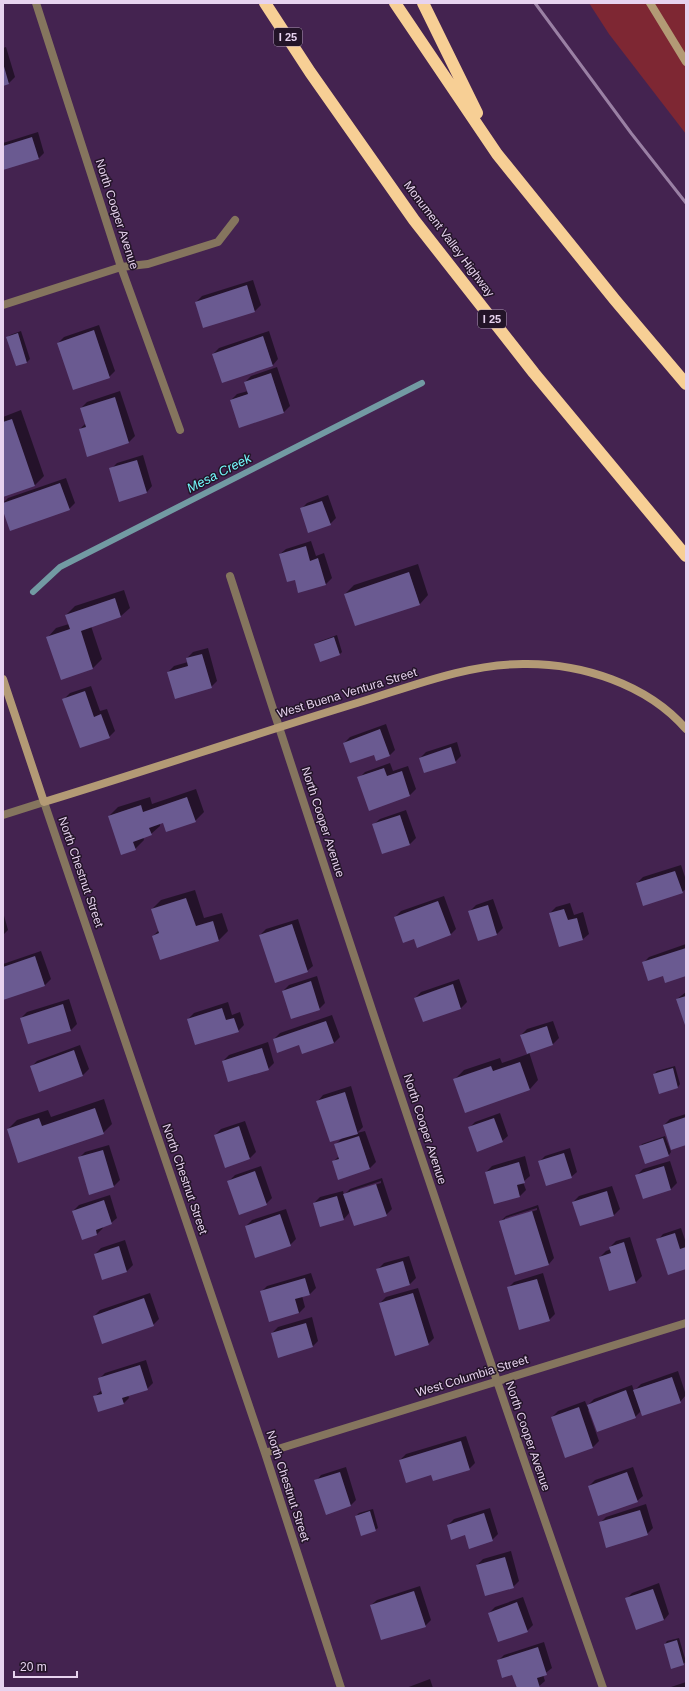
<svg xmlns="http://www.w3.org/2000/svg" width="689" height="1691" font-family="Arial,sans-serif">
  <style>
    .green { fill: #7e2733 }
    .shadow { fill: #0007; fill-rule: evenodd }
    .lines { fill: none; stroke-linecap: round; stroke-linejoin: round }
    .stream { stroke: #729aa3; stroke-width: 6 }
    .building { fill: #6a5a91 }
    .street { stroke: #85755e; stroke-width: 8 }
    .secondary { stroke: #b39a75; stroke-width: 8 }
    .highway { stroke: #f7cf95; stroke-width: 12 }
    .rail { stroke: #9a80a4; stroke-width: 3 }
    .labels { text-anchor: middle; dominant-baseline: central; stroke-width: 3; stroke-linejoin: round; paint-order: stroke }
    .shield { fill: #231428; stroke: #ac9ab3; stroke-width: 1 }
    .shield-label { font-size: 11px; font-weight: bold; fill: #e7d3ef }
    .street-label { font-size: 12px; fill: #e7d3ef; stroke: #231428 }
    .water-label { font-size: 13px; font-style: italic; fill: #74fbfd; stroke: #231428 }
  </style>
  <rect width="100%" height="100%" fill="#442350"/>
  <path class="green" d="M589,3H686V134L609,34Z"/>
  <path class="shadow" d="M6,47L15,77L9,83L3,85V48Z
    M38,132L44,153L38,159L3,169V143Z
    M253,280L261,305L255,311L196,302L202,296Z
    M99,325L115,371L109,377L58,343L64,337Z
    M21,331L30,359L27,362L16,365L7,338L10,335Z
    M269,331L278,359L273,365L213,354L219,348Z
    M277,367L290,406L284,412L240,427L231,400L237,394L248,391L245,382L251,376Z
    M120,391L135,436L129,442L80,429L86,423L81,408L87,402Z
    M21,410L44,476L35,485L3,496V417Z
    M143,455L152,486L147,492L111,469L117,463Z
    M66,478L75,503L69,509L3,508V503L8,498Z
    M328,495L336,518L330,524L301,509L307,503Z
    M311,541L316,556L324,553L332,578L326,584L296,579L280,554L286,549Z
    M418,564L428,595L420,604L345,594L354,585Z
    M124,590L130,608L121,616L91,626L102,659L93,668L48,637L56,628L69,624L66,615L75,606Z
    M337,635L342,652L340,654L315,644L318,642Z
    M208,648L217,681L211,687L168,672L174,666L188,662L187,658L193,652Z
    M91,686L100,711L107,709L115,731L109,737L64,699L70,693Z
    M386,724L395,750L389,756L374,754L344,743L350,737Z
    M457,742L461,756L455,762L420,758L426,752Z
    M390,763L393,771L408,766L416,789L410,795L370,809L359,778L365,772Z
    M196,789L204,812L195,821L160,823V826L151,834L143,837L144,840L135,849L109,816L118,807L150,797L152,804Z
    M406,810L416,838L410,844L383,853L374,824L380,819Z
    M681,865L686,880V889L682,892L637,883L643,877Z
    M195,890L204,918L222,913L228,931L219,940L153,936L159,930L152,909L161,900Z
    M444,896L456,929L450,935L395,917L401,911Z
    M493,899L503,928L497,934L470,911L476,905Z
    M570,903L574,915L583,912L589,934L583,939L560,946L550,913L556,907Z
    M3,912L8,930L3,935Z
    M298,919L313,966L307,971L260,935L266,929Z
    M686,944V975H663L643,963L649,957Z
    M41,951L51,979L45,985L3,999V964Z
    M317,976L325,1003L319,1009L283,991L289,985Z
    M459,979L467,1002L461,1008L423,1021L415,998L421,992Z
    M686,992V1025L677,999Z
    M69,999L77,1024L71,1030L28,1043L21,1018L27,1012Z
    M228,1002L232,1015L240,1012L244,1025L238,1031L188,1019L194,1013Z
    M332,1015L340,1037L334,1043L300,1044L274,1039L280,1033Z
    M553,1021L559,1038L553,1044L529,1052L538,1080L530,1089L455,1079L464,1070L500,1058L502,1063L528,1054L521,1035L527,1029Z
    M268,1042L274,1063L268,1069L223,1061L229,1055Z
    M80,1045L89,1069L83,1075L40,1090L31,1067L37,1061Z
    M675,1066L680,1084L678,1087L654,1074L657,1071Z
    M351,1086L363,1127L357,1133L365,1131L376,1162L370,1168L339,1179L333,1162L339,1156L335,1145L342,1138L318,1101L323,1095Z
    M104,1099L112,1124L103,1133L8,1129L17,1120L48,1110L51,1117Z
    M500,1113L508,1136L502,1141L469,1128L475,1122Z
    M686,1114V1144L664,1125L670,1119Z
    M245,1121L256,1152L250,1158L215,1135L221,1129Z
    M665,1136L671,1152L669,1155L640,1147L642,1144Z
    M109,1145L120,1180L114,1186L79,1158L85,1152Z
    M570,1148L577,1172L571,1177L539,1162L545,1156Z
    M525,1156L530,1176L523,1182L526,1190L520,1196L495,1203L486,1172L492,1166Z
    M670,1161L677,1183L671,1189L644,1198L637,1175L643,1169Z
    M261,1166L272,1198L266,1204L229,1181L235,1175Z
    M382,1178L392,1209L386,1215L350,1212L344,1219L314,1203L320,1197L343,1191L344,1195L350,1189ZM381,1181V1183L350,1193V1191Z
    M612,1186L620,1209L614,1215L580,1225L573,1202L579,1196Z
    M110,1195L117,1218L111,1223L102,1226L103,1228L97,1234L83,1239L73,1211L79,1205Z
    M538,1205L554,1258L549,1264L500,1222L506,1216ZM537,1208V1210L505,1220V1218Z
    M286,1209L296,1239L290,1245L246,1226L252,1220Z
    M681,1228L686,1243V1268L658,1240L663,1234Z
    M630,1237L642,1276L636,1282L610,1290L600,1257L606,1251L611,1249L610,1247L616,1241Z
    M125,1240L133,1265L127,1271L103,1279L95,1254L101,1248Z
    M409,1256L416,1278L410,1284L384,1292L378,1269L384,1263Z
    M311,1273L316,1288L310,1294L302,1296L305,1307L299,1313L261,1292L267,1286Z
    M543,1273L555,1314L549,1320L508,1288L514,1282Z
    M418,1288L434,1338L428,1344L380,1303L386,1297Z
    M150,1293L159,1319L153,1325L94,1316L100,1310Z
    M312,1317L318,1341L313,1346L272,1333L278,1327Z
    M146,1360L153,1383L147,1389L128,1395L129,1398L123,1404L94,1397L102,1390L99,1379L105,1373Z
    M678,1371L686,1395L680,1402L642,1410L635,1417L588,1410L599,1441L593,1447L566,1456L552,1417L558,1411L585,1401L587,1406L594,1399L632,1385L634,1391L641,1384Z
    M466,1436L475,1463L469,1469L432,1474L400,1460L406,1454Z
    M346,1467L356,1500L350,1506L316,1481L321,1475Z
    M633,1467L643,1496L637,1501L589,1486L595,1480Z
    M646,1504L653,1528L647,1534L600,1523L606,1517Z
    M490,1508L498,1534L492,1540L465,1534L448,1525L454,1519Z
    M373,1509L378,1528L375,1530L356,1516L359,1513Z
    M511,1551L519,1581L513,1587L477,1565L483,1559Z
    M659,1583L669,1614L664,1620L626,1599L632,1593Z
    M420,1586L431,1620L425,1626L371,1605L377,1600Z
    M523,1597L533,1625L527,1631L489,1613L495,1607Z
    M679,1638L686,1662L683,1664L665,1644L667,1641Z
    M544,1642L552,1668L543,1675L545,1681L537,1688H518L513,1673L498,1661L504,1655Z
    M430,1679L433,1688H406Z
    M686,1682V1688H668Z"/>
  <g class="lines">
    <path class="stream" d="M33,592L60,567L422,383"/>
  </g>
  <path class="building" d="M3,63L9,84L3,86Z
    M32,137L39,159L3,170V146Z
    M247,285L255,312L203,328L195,302Z
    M94,330L110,378L73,390L57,343Z
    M18,333L27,363L16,366L6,337Z
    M263,336L273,366L222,383L212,354Z
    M271,373L284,413L239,428L230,400L248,394L244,382Z
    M115,397L129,443L87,457L79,429L86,427L80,408Z
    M12,419L35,486L3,497V422Z
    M137,460L147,493L119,502L109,468Z
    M60,483L70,510L10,531L3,511V503Z
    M322,501L331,525L308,533L300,508Z
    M306,546L310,561L318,558L326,585L298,593L295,580L287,582L279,554Z
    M409,572L420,605L355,626L344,594Z
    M115,598L121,617L81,631L93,669L61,680L46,637L70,629L65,615Z
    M334,637L340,655L320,662L314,644Z
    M202,654L212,688L175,699L167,672L188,666L186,658Z
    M85,691L94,717L101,714L110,738L80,748L62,699Z
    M380,729L390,756L376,761L374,755L350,763L343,743Z
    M451,747L456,763L424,773L419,758Z
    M384,768L387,776L402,771L410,796L369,811L357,777Z
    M187,797L196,822L166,832L163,823L149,828L152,835L133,842L136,850L121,855L108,816L141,805L143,812Z
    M400,815L410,845L382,854L372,824Z
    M675,871L683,893L643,906L636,883Z
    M186,898L196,926L213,921L219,941L160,960L152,936L159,933L151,909Z
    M438,901L451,935L417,948L414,939L403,943L394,917Z
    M488,905L497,935L478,941L468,911Z
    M564,909L568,920L577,918L583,940L559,947L549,913Z
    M292,924L308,972L275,983L259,935Z
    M686,948V976L665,983L663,976L648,981L642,962Z
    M35,956L45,986L3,1000V967Z
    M311,981L320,1010L291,1019L282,991Z
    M453,984L461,1009L423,1022L414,998Z
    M686,996V1028L676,999Z
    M63,1004L71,1031L28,1044L20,1018Z
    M222,1008L226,1020L234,1018L239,1032L195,1045L187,1019Z
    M326,1021L334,1043L302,1054L299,1045L277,1053L273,1039Z
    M547,1026L553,1045L527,1054L520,1035Z
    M262,1048L269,1070L228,1082L222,1061Z
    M74,1050L83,1076L39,1092L30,1066Z
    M520,1062L530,1090L465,1113L453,1079L491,1066L493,1071Z
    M673,1068L678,1088L659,1094L653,1074Z
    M345,1092L358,1134L330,1142L316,1101Z
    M95,1108L104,1134L18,1163L7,1129L39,1118L42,1126Z
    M686,1117V1145L671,1150L663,1125Z
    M494,1118L503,1142L477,1152L468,1127Z
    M239,1126L250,1159L225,1168L214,1135Z
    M359,1136L370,1169L338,1180L332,1161L339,1159L334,1144Z
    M663,1138L669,1156L645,1164L639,1146Z
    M103,1150L114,1187L89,1195L78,1157Z
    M564,1153L572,1178L546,1186L538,1161Z
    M519,1162L525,1183L517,1185L520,1197L494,1204L485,1172Z
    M664,1166L671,1190L643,1199L635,1175Z
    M255,1171L267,1205L239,1215L227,1181Z
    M376,1184L387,1216L354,1226L343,1194Z
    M607,1191L614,1216L580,1226L572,1202Z
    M337,1196L344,1220L320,1227L313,1203Z
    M104,1200L112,1224L96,1230L97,1235L82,1240L72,1211Z
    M532,1211L549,1265L515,1275L499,1221Z
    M280,1214L291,1246L255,1258L245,1226Z
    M675,1233L680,1249L686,1247V1269L668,1275L656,1239Z
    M624,1242L636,1283L609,1291L599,1257L611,1253L609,1247Z
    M119,1246L127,1272L102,1280L94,1254Z
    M403,1261L410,1285L384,1293L376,1269Z
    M305,1278L310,1295L295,1299L299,1313L269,1322L260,1291Z
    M537,1279L550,1321L519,1330L507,1287Z
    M413,1293L429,1345L395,1356L379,1303Z
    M144,1298L154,1326L102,1344L93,1316Z
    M306,1323L313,1347L278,1358L271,1333Z
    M140,1365L148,1390L122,1398L124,1404L98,1412L93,1396L102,1394L98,1378Z
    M672,1377L681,1403L642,1416L633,1390Z
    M626,1390L636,1418L597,1432L587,1405Z
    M579,1407L593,1448L565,1458L551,1417Z
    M461,1441L470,1470L433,1481L431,1475L406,1483L399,1460Z
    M340,1472L351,1506L326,1515L314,1480Z
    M627,1472L638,1502L598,1516L588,1486Z
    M640,1510L648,1535L606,1548L599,1522Z
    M370,1511L376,1531L361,1536L355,1516Z
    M484,1513L493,1541L469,1549L465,1535L451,1540L447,1525Z
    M505,1557L514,1588L485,1596L476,1565Z
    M653,1589L664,1620L636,1630L625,1598Z
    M414,1591L426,1627L381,1640L370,1605Z
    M517,1602L528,1632L498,1642L488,1613Z
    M677,1640L684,1665L671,1669L664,1644Z
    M538,1647L547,1675L537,1678L540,1688H517L512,1675L502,1678L497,1660Z"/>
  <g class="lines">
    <path class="street" d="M36,3L121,267L180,430
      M3,305L121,267L148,264L218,242L235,220
      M230,576C350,948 474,1319 603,1688
      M3,815L44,802L265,1453L341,1688
      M265,1453L686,1323"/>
    <path class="secondary" d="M650,3L686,62
      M3,679L44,802C149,770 252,735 357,703C410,687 466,664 523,664C581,663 647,684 686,729"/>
    <path class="highway" d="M265,3L310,72L414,220L534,373L686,556
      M395,3L497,154L615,300L686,384
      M423,3L477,113"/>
    <path class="rail" d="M535,3L631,133L686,203"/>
  </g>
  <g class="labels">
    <g class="shield">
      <rect x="274" y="28" width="28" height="18" rx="3"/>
      <rect x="478" y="310" width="28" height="18" rx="3"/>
    </g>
    <g class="shield-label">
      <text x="288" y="37">I 25</text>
      <text x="492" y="319">I 25</text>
    </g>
    <g class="street-label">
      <text transform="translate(117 214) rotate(72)">North Cooper Avenue</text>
      <text transform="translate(449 239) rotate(53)">Monument Valley Highway</text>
      <text transform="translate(347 693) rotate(-17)">West Buena Ventura Street</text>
      <text transform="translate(323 822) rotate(72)">North Cooper Avenue</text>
      <text transform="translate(81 872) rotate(71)">North Chestnut Street</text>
      <text transform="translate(425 1129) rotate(72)">North Cooper Avenue</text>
      <text transform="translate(185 1179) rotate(71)">North Chestnut Street</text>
      <text transform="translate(472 1376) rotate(-17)">West Columbia Street</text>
      <text transform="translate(528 1436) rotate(71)">North Cooper Avenue</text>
      <text transform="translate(288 1486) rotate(72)">North Chestnut Street</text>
    </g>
    <g class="water-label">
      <text transform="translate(219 473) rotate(-27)">Mesa Creek</text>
    </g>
  </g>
  <rect width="689" height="1691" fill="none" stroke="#e7d3ef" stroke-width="8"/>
  <path d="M14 1671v6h63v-6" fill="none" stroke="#e7d3ef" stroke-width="2"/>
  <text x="20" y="1671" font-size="12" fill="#e7d3ef" stroke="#231428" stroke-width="3" paint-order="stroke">20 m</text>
</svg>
